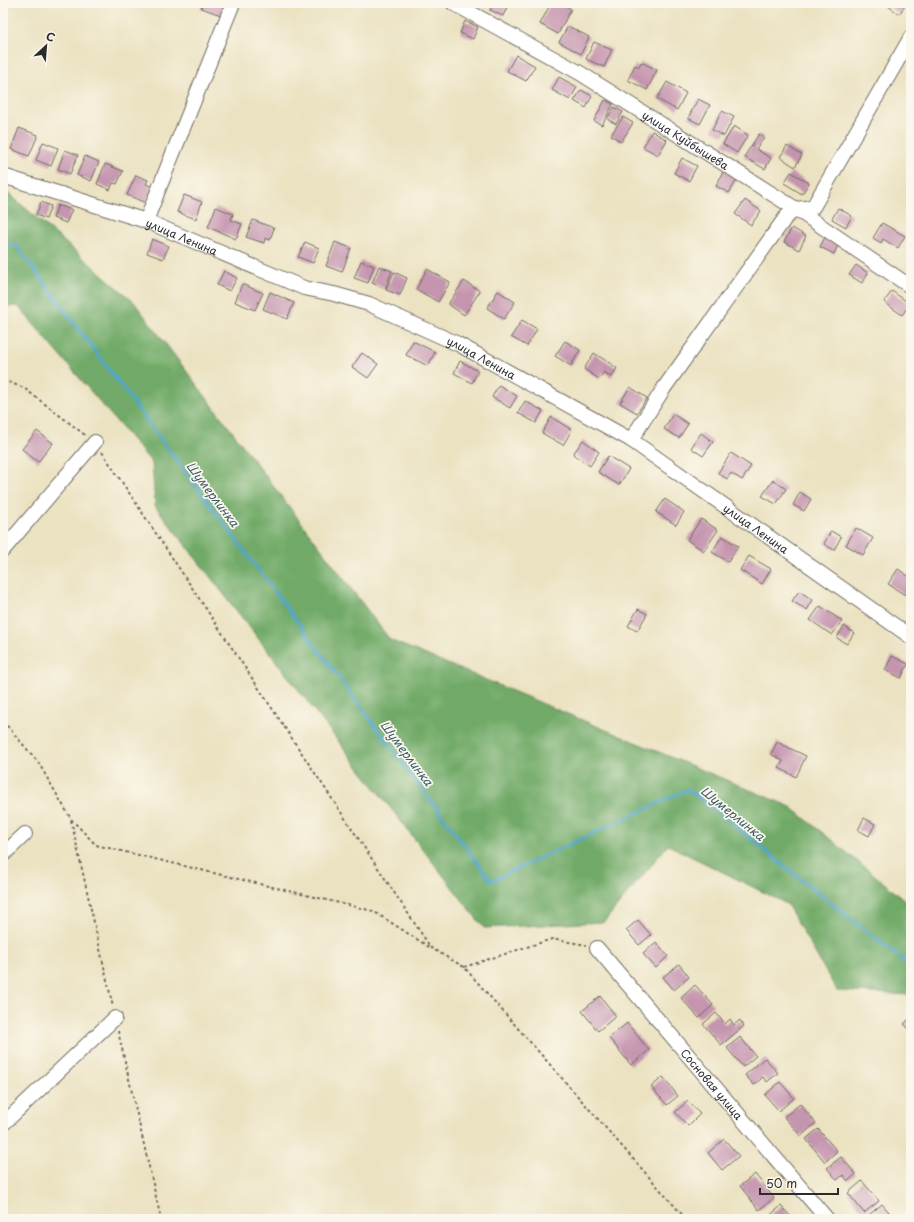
<svg xmlns="http://www.w3.org/2000/svg" width="914" height="1222" font-family="'Playpen Sans',sans-serif">
  <style>
    .forest { fill: #71aa68; stroke: #4e6a4a }
    .lines { fill: none; stroke-linecap: round; stroke-linejoin: round }
    .stream { stroke: #4fa5cb; stroke-width: 3 }
    .building { fill: #c594af }
    .minor-casing { stroke: #6e6b60; stroke-width: 16 }
    .path { stroke: #6e6b60; stroke-width: 2; stroke-dasharray: 3 3; stroke-linecap: butt }
    .minor { stroke: #fff; stroke-width: 14 }
    .labels { text-anchor: middle; dominant-baseline: central; stroke-width: 3.5; stroke-linejoin: round; paint-order: stroke }
    .street-label { font-size: 11px; fill: #2b2b2b; stroke: #fbf7ec }
    .water-label { font-size: 12px; font-style: italic; fill: #395c6b; stroke: #fbf7ec }
  </style>
  <rect width="100%" height="100%" fill="#fbf7ec"/>
  <filter id="ink" filterUnits="userSpaceOnUse"><feTurbulence type="fractalNoise" baseFrequency=".025" numOctaves="2"/><feDisplacementMap in="SourceGraphic" scale="8" xChannelSelector="R" yChannelSelector="G"/><feConvolveMatrix kernelMatrix="1 2 1 2 8 2 1 2 1" color-interpolation-filters="sRGB"/></filter>
  <filter id="wash" filterUnits="userSpaceOnUse"><feTurbulence type="fractalNoise" baseFrequency=".012" numOctaves="4" result="noise"/><feDisplacementMap in="SourceGraphic" scale="16" xChannelSelector="R" yChannelSelector="G"/><feGaussianBlur stdDeviation="0.9" result="paint"/><feColorMatrix in="noise" values="0 0 0 0 0 0 0 0 0 0 0 0 0 0 0 0 0 1.4 0 .05"/><feComposite in="paint" operator="in"/></filter>
  <g filter="url(#wash)">
    <rect width="100%" height="100%" fill="#ebe2c1"/>
    <path class="forest" d="M8,193L134,302L390,640L791,807L911,905V995L837,991L787,904L668,845L604,922L484,928L155,506L152,463L18,306L3,307V196Z"/>
    <g class="lines">
      <path class="stream" d="M3,249L15,244L491,881L688,789L911,967"/>
    </g>
    <g id="blocks">
      <path class="building" d="M202,3H226L221,15L201,8Z
        M476,3H487L485,7Z
        M494,3H509L503,16L490,10Z
        M551,3H560L571,9L558,34L540,24Z
        M884,3H907L899,14Z
        M465,21L478,27L473,39L460,33Z
        M568,26L589,37L581,54L559,42Z
        M594,42L612,50L604,67L586,59Z
        M516,55L535,66L526,81L507,71Z
        M641,62L657,70L647,90L628,80L635,65L639,67Z
        M559,77L577,87L570,100L552,90Z
        M667,82L686,93L677,110L657,99Z
        M581,90L592,96L586,108L574,101Z
        M698,99L710,105L700,124L688,118Z
        M605,100L613,104L602,125L594,121Z
        M614,107L623,112L616,124L607,119Z
        M722,111L734,117L724,136L712,130Z
        M623,117L633,123L621,142L611,135Z
        M734,126L748,135L737,153L723,144Z
        M19,128L38,135L29,156L11,149Z
        M652,131L667,140L658,155L643,147Z
        M759,134L764,137L756,149L771,158L765,169L744,157Z
        M43,142L58,148L51,166L36,160Z
        M787,146L802,155L795,167L780,157Z
        M65,150L78,155L70,174L58,169Z
        M85,156L99,162L91,181L77,175Z
        M682,158L697,166L689,181L674,173Z
        M105,164L123,171L117,184L113,183L110,190L97,184Z
        M724,170L738,178L729,193L716,186Z
        M791,172L809,183L802,194L784,183Z
        M136,175L148,180L146,184L153,187L146,203L127,195Z
        M184,195L202,202L196,219L177,212Z
        M745,200L761,211L751,225L735,214Z
        M41,202L51,206L46,219L36,215Z
        M58,205L72,210L66,223L53,218Z
        M216,207L233,214L231,220L242,224L236,239L208,227Z
        M838,208L852,216L846,227L832,219Z
        M253,220L274,228L270,240L265,238L264,243L246,237Z
        M882,223L905,236L898,248L883,239L881,243L873,238Z
        M792,228L806,236L799,250L784,242Z
        M825,237L839,243L834,254L820,247Z
        M152,239L169,246L163,259L147,253Z
        M305,242L319,248L313,263L298,257Z
        M335,242L351,248L342,272L326,266Z
        M361,261L374,266L368,283L354,278Z
        M856,265L868,273L862,283L849,275Z
        M379,266L392,271L385,289L372,283Z
        M427,269L450,282L438,302L416,289Z
        M224,271L237,278L230,291L217,285Z
        M394,272L407,278L400,295L386,290Z
        M464,281L480,291L464,315L448,304Z
        M242,284L263,293L255,310L235,302Z
        M498,291L515,302L504,319L487,308Z
        M892,291L910,304L902,315L884,302Z
        M270,292L294,303L287,319L263,309Z
        M522,320L537,329L527,346L511,337Z
        M413,341L435,352L428,366L406,355Z
        M565,341L580,350L571,366L555,356Z
        M362,353L378,364L368,378L352,367Z
        M594,353L617,368L611,377L604,372L599,379L584,369Z
        M460,361L478,371L472,383L454,373Z
        M499,385L517,396L510,408L492,397Z
        M630,387L647,398L637,413L620,403Z
        M525,401L543,411L536,423L518,413Z
        M673,414L688,424L679,438L664,429Z
        M551,417L572,430L563,445L542,433Z
        M37,431L53,443L38,462L22,449Z
        M701,433L713,442L703,456L691,448Z
        M583,440L599,452L590,466L573,454Z
        M731,453L751,466L742,480L731,473L727,479L718,473Z
        M608,456L629,469L619,485L598,472Z
        M773,480L786,489L776,504L762,496Z
        M800,492L811,499L804,511L793,505Z
        M665,499L684,512L676,525L656,512Z
        M701,519L718,530L704,551L687,540Z
        M856,528L873,538L863,555L846,545Z
        M831,531L841,537L834,550L824,544Z
        M722,536L738,546L728,562L712,552Z
        M749,556L771,569L762,584L740,570Z
        M898,569L911,578V586L905,595L888,584Z
        M799,591L813,600L807,610L792,601Z
        M820,606L842,621L832,635L810,620Z
        M638,609L647,614L637,631L628,626Z
        M844,626L854,633L847,644L837,638Z
        M892,656L908,664L901,678L885,670Z
        M777,742L806,756L796,777L779,768L783,761L771,754Z
        M864,818L875,824L869,836L858,830Z
        M638,920L651,935L639,945L626,930Z
        M656,942L668,956L656,968L643,954Z
        M679,964L689,977L674,990L663,977Z
        M695,985L713,1005L699,1018L681,998Z
        M600,996L616,1016L598,1031L582,1011Z
        M716,1013L725,1024L730,1019L734,1025L740,1020L744,1026L721,1045L703,1024Z
        M911,1017V1031L904,1024Z
        M627,1023L649,1050L631,1065L609,1038Z
        M740,1037L756,1056L743,1067L727,1048Z
        M765,1058L778,1073L767,1082L763,1077L754,1085L745,1075Z
        M663,1077L678,1096L667,1105L651,1087Z
        M780,1082L794,1098L779,1111L765,1095Z
        M688,1101L700,1114L688,1126L675,1112Z
        M800,1104L816,1123L801,1136L784,1117Z
        M818,1129L837,1151L825,1162L806,1139Z
        M724,1139L739,1156L722,1170L708,1153Z
        M841,1157L856,1174L848,1181L843,1175L837,1180L827,1168Z
        M755,1174L774,1198L759,1210L740,1186Z
        M862,1181L879,1201L864,1213L848,1193Z
        M882,1204L895,1219H872L869,1215Z
        M781,1206L793,1219H766Z"/>
    </g>
  </g>
  <g filter="url(#ink)">
    <use href="#blocks" fill-opacity="0" stroke="#6e6b60" stroke-width="1"/>
    <g class="lines">
      <g class="minor-casing">
        <g id="minor">
          <path id="s1" d="M453,3L580,73L796,209L911,287"/>
          <path id="s2" d="M3,176L146,221L304,288L334,294L369,304L458,344L631,440L911,637"/>
          <path d="M146,221L233,3"/>
          <path d="M631,440L664,388L786,217L796,209L813,207L911,37"/>
          <path d="M3,550L95,442"/>
          <path d="M3,855L25,834"/>
          <path id="s3" d="M597,948L827,1219"/>
          <path d="M3,1124L115,1018"/>
        </g>
      </g>
      <path class="path" d="M3,380L24,388L85,435
        M102,452L431,948L464,967L686,1219
        M3,721L38,762L71,819L96,845L373,911L429,947
        M71,820L113,1007
        M464,967L552,939L586,945
        M118,1031L161,1219"/>
      <use href="#minor" class="minor"/>
    </g>
  </g>
  <g class="labels">
    <g class="street-label">
      <text stroke="none"><textPath href="#s1" startOffset="270">улица Куйбышева</textPath></text>
      <text stroke="none"><textPath href="#s2" startOffset="189">улица Ленина</textPath></text>
      <text stroke="none"><textPath href="#s2" startOffset="513">улица Ленина</textPath></text>
      <text stroke="none"><textPath href="#s2" startOffset="837">улица Ленина</textPath></text>
      <text stroke="none"><textPath href="#s3" startOffset="178">Сосновая улица</textPath></text>
    </g>
    <g class="water-label">
      <text transform="translate(213 494) rotate(53)">Шумерлинка</text>
      <text transform="translate(407 753) rotate(53)">Шумерлинка</text>
      <text transform="translate(733 813) rotate(39)">Шумерлинка</text>
    </g>
  </g>
  <rect width="914" height="1222" fill="none" stroke="#fbf7ec" stroke-width="16"/>
  <g transform="translate(46 46) rotate(26)" stroke="#fbf7ec" stroke-width="3" paint-order="stroke">
  <path d="M0-3L7 15L0 10L-7 15Z" fill="#2b2b2b"/>
  <text y="-6" font-size="11" font-weight="bold" text-anchor="middle" fill="#2b2b2b">С</text>
  </g>
  <path d="M760 1188v6h78v-6" fill="none" stroke="#2b2b2b" stroke-width="2"/>
  <text x="766" y="1188" font-size="12" fill="#2b2b2b" stroke="#fbf7ec" stroke-width="3" paint-order="stroke">50 m</text>
</svg>
